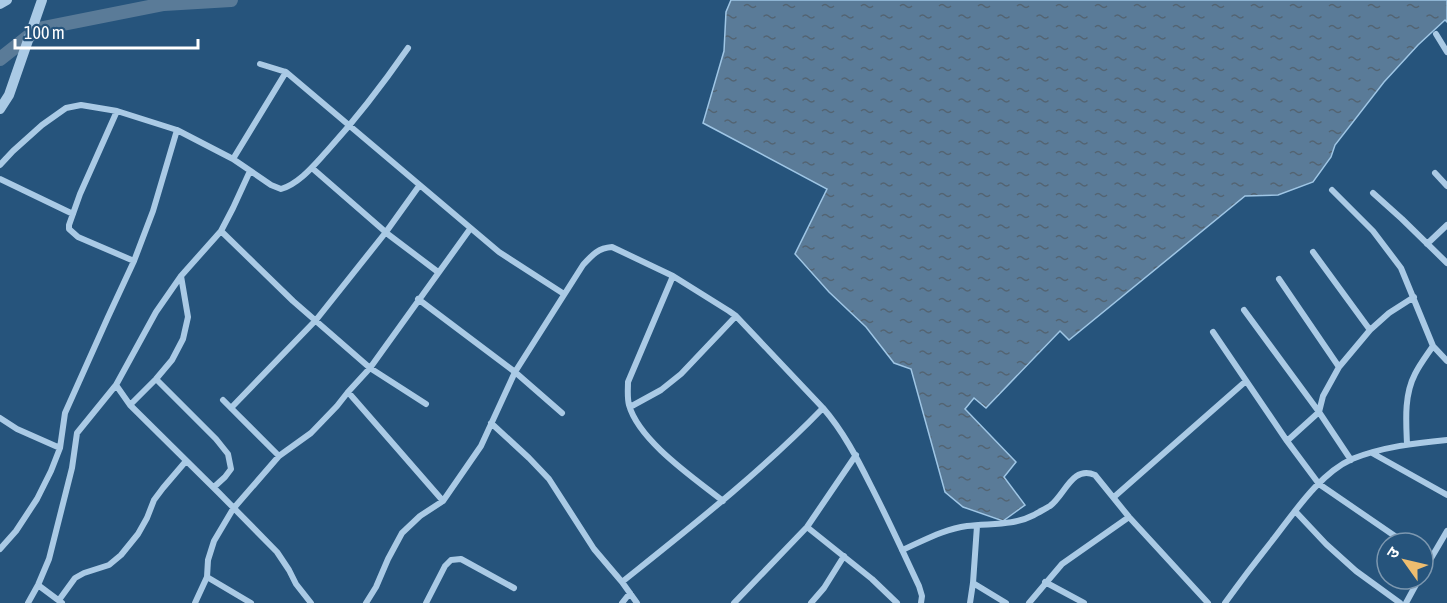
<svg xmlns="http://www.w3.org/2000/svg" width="1447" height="603" font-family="'Asap Condensed','Noto Sans Devanagari',sans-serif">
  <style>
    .water { fill: url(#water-ripples); stroke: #9fc6e5; stroke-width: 1.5 }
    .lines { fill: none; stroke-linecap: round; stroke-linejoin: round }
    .canal { stroke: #5a7b98; stroke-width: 14 }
    .minor { stroke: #aacae5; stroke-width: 6 }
    .tertiary { stroke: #aacae5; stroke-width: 10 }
  </style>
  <defs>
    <pattern id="water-ripples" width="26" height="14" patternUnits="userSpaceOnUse" patternTransform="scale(1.5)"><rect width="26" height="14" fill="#5a7b98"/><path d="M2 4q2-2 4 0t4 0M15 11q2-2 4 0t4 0" fill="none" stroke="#536472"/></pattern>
  </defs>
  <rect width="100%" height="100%" fill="#26547c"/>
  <path class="water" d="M731,0H1447V22L1445,20L1418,45L1384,82L1335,145L1331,157L1313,182L1278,195L1245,196L1069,340L1060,331L986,408L974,398L965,409L1016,462L1004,477L1025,505L1003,521L963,507L945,492L911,369L894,363L866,327L829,292L795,254L827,189L703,123L724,51L726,12Z"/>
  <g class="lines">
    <path class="canal" d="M0,59L38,29L164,4L231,0"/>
    <path class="minor" d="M1436,34L1447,52
      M260,64L286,72L499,252L564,294
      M117,111L80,194L69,225V229L78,237L134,261
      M233,159L286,72
      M0,165L13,151L42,125L66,108L81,105L117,111L177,130L233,159L271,185L281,189C300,183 314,165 327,151C357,118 383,84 408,48
      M312,168L389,235L438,272
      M1435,173L1447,186
      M0,179L73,214
      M1332,190L1373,231L1401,268L1433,346L1447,361
      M1373,193L1402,219L1447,263
      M221,231L293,301L370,368L426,404
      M1427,244L1447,225
      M1313,252L1370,330
      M673,276L628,382C628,390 627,397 629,405C639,441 694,478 723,501
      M1279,279L1339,367
      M418,299L515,372L562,413
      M1244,310L1319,412L1351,460
      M1213,332L1287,441L1319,484L1405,543
      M156,379L216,439L228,454L231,469L225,477L214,487
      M116,385L130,405L219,493L277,552L289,570L296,584L311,603
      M348,392L443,501
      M223,400L279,456
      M130,405L156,379L172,360L183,339L188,317L181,276
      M630,407L661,390L681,374L736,316
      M231,408L316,320L386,232L419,186
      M0,418L17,429L60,448
      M491,423L529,458L549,479L594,549L622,582L637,603
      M1287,441L1319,412L1323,396L1339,367L1370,330L1389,313L1414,297
      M1407,444C1406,421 1404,395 1415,374C1420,364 1427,355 1433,346
      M1372,453L1447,495
      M1114,497L1246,381
      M1295,511L1326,544L1356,571L1400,603
      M807,527L872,579L897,603
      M0,549L16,531L37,499L51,471L60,448L65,413L108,317L134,261L153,211L177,130
      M902,550C923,541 944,529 967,526C990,523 1013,526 1034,515C1039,512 1045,509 1050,506C1065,495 1072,465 1095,475L1129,517L1208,603
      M1423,572L1447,531
      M207,577L251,603
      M622,582C692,526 761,472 823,408
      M1045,582L1084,603
      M973,583L1006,603
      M38,585L62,603
      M59,600L75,578L84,573L109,565L121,555L138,534L147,518L154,500L163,488L186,461
      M28,603L38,585L49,559L72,468L77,433L116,385L156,312L181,276L221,231L233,208L250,171
      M195,603L207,577L208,560L214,541L233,509L279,456L311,433L337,406L348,392L370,368L470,229
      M366,603L376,587L388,559L402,533L420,516L443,501L481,446L515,372L583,265C592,255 598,248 612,247L673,276L729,311L736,316L823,408C843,431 857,458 871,486C888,519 903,552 919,586L922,596L921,603
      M426,603L445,566L451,560L461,559L514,588
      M622,603L630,593
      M734,603L807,527L856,455
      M811,603L824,588L844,556
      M970,603L973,583L977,526
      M1029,603L1062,564L1129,517
      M1225,603C1240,582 1256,561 1272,541C1294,513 1319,474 1352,459C1382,447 1415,443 1447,440
      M1406,603L1419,579"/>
    <path class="tertiary" d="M0,4L7,0
      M0,109L9,95L42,0"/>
  </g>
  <g transform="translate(1405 561) rotate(304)"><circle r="28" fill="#26547c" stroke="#7d98b0" stroke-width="1.5"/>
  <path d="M0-4.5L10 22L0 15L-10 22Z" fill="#eebd6f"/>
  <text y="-9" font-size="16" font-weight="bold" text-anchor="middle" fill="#ffffff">उ</text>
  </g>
  <path d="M15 39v9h183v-9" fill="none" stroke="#ffffff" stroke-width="3"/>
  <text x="24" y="39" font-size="18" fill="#ffffff" stroke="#26547c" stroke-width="4.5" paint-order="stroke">100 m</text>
</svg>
